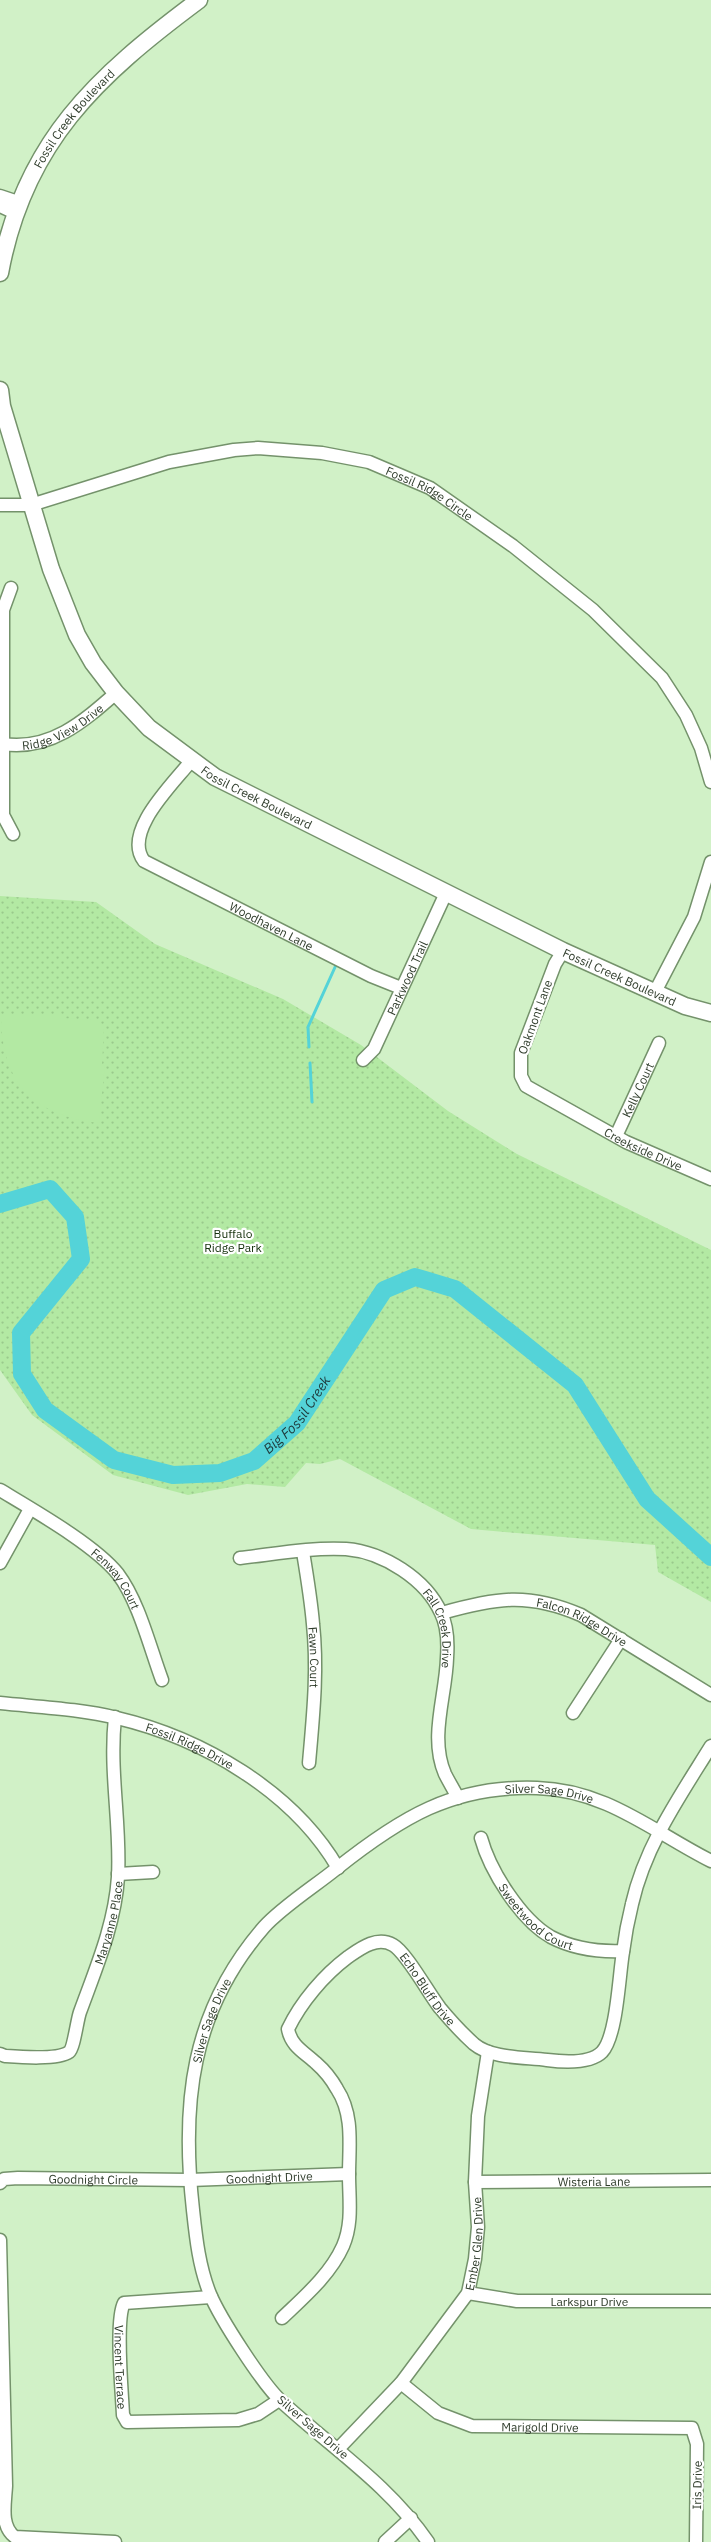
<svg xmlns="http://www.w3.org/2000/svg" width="711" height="2542" font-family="'IBM Plex Sans',sans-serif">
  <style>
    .park { fill: url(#park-dots) }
    .garden { fill: #b3e9a3 }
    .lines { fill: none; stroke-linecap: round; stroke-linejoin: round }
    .stream { stroke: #54d3d8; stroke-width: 3 }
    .river { stroke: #54d3d8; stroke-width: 18 }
    .minor-casing { stroke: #74926b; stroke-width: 15 }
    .major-casing { stroke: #74926b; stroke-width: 19 }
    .minor { stroke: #fff; stroke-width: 12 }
    .major { stroke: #fff; stroke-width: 16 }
    .labels { text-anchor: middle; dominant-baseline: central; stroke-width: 4.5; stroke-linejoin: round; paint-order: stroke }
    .street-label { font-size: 12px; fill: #303d2c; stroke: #fff }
    .park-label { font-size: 12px; fill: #16310d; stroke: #fff }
    .water-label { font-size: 14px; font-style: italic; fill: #1e3a3b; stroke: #fff }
  </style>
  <defs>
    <pattern id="park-dots" width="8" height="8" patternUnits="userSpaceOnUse" patternTransform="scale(1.25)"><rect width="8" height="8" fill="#b3e9a3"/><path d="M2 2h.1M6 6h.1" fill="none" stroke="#9ac98c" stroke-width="1.8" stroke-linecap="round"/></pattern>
  </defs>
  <rect width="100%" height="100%" fill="#d1f1c7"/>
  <path class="park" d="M0,896L96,902L155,944L283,999L361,1045L448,1111L517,1154L711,1250V1602L658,1572L655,1545L471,1529L340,1459L320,1464L306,1463L285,1487L247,1484L188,1495L113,1475L32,1415L0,1370Z"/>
  <path class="garden" d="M1,1016H60V1018L97,1020L104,1027L102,1065H105L99,1123C33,1115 2,1084 1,1016Z"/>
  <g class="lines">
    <path class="stream" d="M309,1047L308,1027L336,965
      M310,1063L312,1102"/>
    <path class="river" id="s1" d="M0,1204L50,1189L75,1217L81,1259L21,1333L22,1374L45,1410L114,1460L173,1475L220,1473L254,1461L297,1423L384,1290L415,1277L455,1289L575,1385L647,1499L711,1557"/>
    <g class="minor-casing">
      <g id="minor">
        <path d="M0,196L15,201L16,208"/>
        <path d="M0,206L11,211L19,209"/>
        <path id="s2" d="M0,505H31L169,462L234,450L258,448L322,453L369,462L430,488L513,546L593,610L662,678L686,715L701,748L711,782"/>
        <path d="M11,588L3,610V815L13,834"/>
        <path id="s3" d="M3,744C50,751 83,722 116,693"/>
        <path id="s4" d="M191,761C173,784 122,832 144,861L371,976L401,988"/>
        <path id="s5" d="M563,951L555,964L521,1053V1076L526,1086L626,1142L711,1179"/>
        <path d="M655,992L694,917L711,862"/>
        <path id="s6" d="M363,1060L374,1049L446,893"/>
        <path id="s7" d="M616,1136L659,1043"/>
        <path id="s8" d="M0,1490C33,1510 95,1545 118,1574C139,1602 150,1648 162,1680"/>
        <path id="s9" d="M303,1552C307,1576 311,1600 313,1624C318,1671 313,1717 309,1763"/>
        <path id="s10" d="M240,1558C275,1554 312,1547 346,1549C383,1552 426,1579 441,1613C447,1625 448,1644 447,1658C446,1696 429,1737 445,1774C449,1782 454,1790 458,1798"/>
        <path d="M0,1563L30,1509"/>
        <path id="s11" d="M442,1613C495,1598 528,1592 581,1615L711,1695"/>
        <path id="s12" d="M0,1703C38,1707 81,1709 117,1718C202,1738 293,1791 338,1868"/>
        <path d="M573,1713L621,1639"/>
        <path id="s13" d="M481,1838C490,1871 521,1920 551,1937C572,1948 599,1952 623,1951"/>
        <path d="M118,1874L153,1872"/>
        <path id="s14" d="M0,2054L5,2056C19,2057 58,2060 69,2052C74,2048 77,2020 80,2012C96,1968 115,1924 118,1877C121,1824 109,1772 115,1717"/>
        <path id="s15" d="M475,2182L711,2180"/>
        <path id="s16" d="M0,2183L4,2179L18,2178L190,2180L349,2174"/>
        <path d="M0,2240L6,2486C5,2504 0,2526 15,2537L115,2542"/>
        <path id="s17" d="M468,2293L517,2301H711"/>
        <path id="s18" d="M211,2297L124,2303C115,2320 122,2392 123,2415L127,2422L238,2420L258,2414L279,2400"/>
        <path id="s19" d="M282,2318C304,2297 330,2275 343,2246C353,2223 349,2199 349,2175C349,2146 354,2115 337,2089C332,2080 324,2070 316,2063C304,2052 291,2046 288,2029C301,2002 324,1975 348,1957C361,1948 377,1936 393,1945C406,1952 429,1994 440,2008C450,2020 463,2034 474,2044C492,2059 525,2057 547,2060C563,2062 590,2064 602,2052C617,2036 619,1975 623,1952C625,1936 628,1920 632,1904C645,1846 680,1796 711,1746"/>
        <path id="s20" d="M401,2383L438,2413L472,2426L692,2428L697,2444L696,2542"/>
        <path id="s21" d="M339,2448L401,2383L468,2293L475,2259L478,2227L475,2182L478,2116L488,2052"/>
        <path d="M385,2542L411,2518"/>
        <path id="s22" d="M428,2542C388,2484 333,2449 282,2402C263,2385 220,2318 210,2294C199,2267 196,2238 193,2210C181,2103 191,2011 264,1927C282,1907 315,1886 336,1869C400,1818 453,1785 537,1788C606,1790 652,1831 711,1861"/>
      </g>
    </g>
    <g class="major-casing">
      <g id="major">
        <path id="s23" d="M0,273C24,142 97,76 199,0"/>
        <path id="s24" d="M0,390L2,406L51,569L77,635L93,663L116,693L149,728L215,777L563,951L685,1006L711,1013"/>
      </g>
    </g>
    <use href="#minor" class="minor"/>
    <use href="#major" class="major"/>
  </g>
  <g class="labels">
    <g class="street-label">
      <text stroke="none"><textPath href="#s23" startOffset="174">Fossil Creek Boulevard</textPath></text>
      <text stroke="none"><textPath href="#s2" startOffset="446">Fossil Ridge Circle</textPath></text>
      <text stroke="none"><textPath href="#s3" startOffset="64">Ridge View Drive</textPath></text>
      <text stroke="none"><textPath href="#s24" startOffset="504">Fossil Creek Boulevard</textPath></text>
      <text stroke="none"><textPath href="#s4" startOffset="261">Woodhaven Lane</textPath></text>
      <text stroke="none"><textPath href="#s6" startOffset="94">Parkwood Trail</textPath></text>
      <text stroke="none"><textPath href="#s24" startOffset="909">Fossil Creek Boulevard</textPath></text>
      <text transform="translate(535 1017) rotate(-70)">Oakmont Lane</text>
      <text stroke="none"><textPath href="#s7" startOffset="51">Kelly Court</textPath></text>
      <text stroke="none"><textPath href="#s5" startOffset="278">Creekside Drive</textPath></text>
      <text stroke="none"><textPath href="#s8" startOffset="148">Fenway Court</textPath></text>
      <text stroke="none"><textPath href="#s11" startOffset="146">Falcon Ridge Drive</textPath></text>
      <text stroke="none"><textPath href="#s10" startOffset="240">Fall Creek Drive</textPath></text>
      <text stroke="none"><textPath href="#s9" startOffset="106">Fawn Court</textPath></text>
      <text stroke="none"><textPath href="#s12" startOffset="196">Fossil Ridge Drive</textPath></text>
      <text stroke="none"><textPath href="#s22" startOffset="1048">Silver Sage Drive</textPath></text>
      <text stroke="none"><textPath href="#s13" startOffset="99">Sweetwood Court</textPath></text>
      <text stroke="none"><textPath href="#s14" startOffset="206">Maryanne Place</textPath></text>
      <text stroke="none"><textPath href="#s19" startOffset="534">Echo Bluff Drive</textPath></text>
      <text stroke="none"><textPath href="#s22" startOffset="612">Silver Sage Drive</textPath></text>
      <text stroke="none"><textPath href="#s16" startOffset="271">Goodnight Drive</textPath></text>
      <text stroke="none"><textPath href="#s16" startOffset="95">Goodnight Circle</textPath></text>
      <text stroke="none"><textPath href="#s15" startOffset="119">Wisteria Lane</textPath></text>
      <text stroke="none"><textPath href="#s21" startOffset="252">Ember Glen Drive</textPath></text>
      <text stroke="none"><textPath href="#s17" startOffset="122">Larkspur Drive</textPath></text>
      <text stroke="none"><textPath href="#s18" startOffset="152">Vincent Terrace</textPath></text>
      <text stroke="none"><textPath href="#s20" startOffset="152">Marigold Drive</textPath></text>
      <text transform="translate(313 2427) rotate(41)">Silver Sage Drive</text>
      <text transform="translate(697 2485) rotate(-89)">Iris Drive</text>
    </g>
    <g class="park-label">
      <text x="233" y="1233">Buffalo<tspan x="233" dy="14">Ridge Park</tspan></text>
    </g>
    <g class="water-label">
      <text stroke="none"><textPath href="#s1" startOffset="604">Big Fossil Creek</textPath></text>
    </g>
  </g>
</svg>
